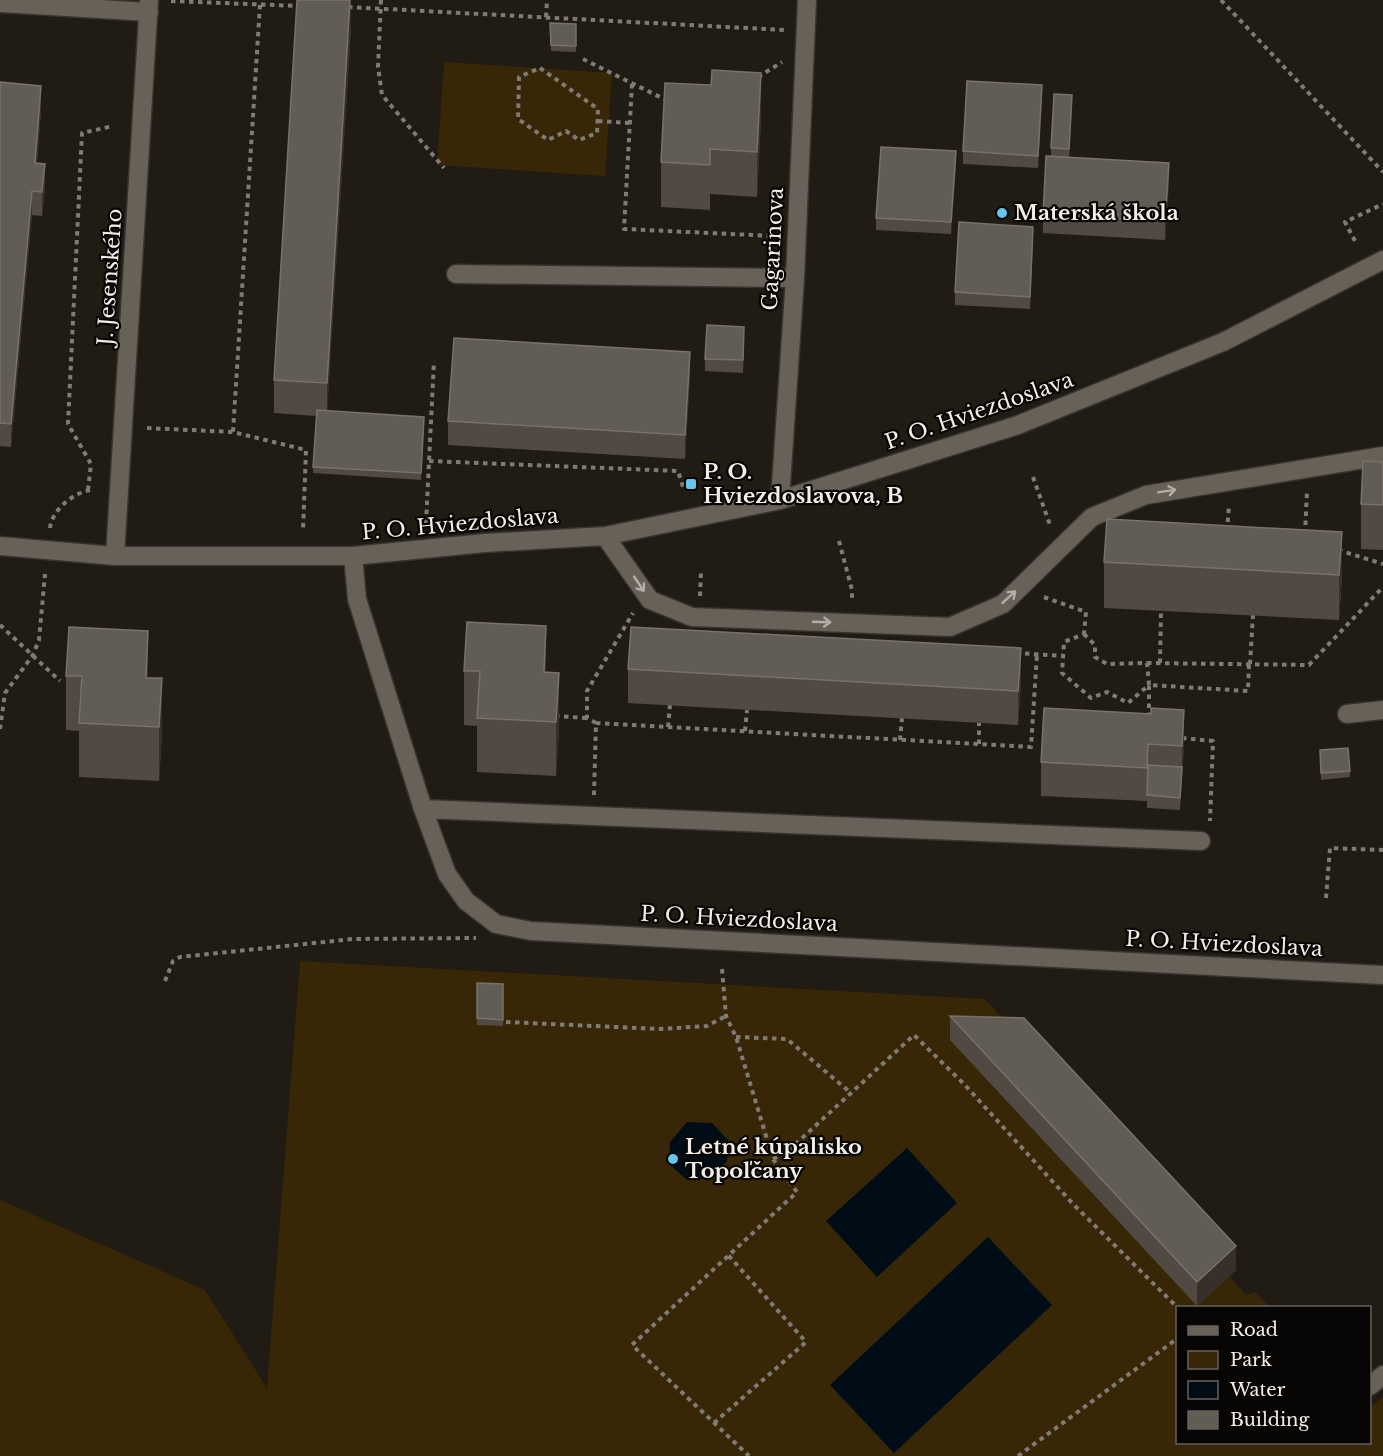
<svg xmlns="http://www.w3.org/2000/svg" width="1383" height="1456" font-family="'Libre Baskerville',serif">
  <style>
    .green { fill: #382706 }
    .water { fill: #000d17 }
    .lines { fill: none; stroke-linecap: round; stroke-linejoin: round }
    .minor-casing { stroke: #373430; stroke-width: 21 }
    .path { stroke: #807b74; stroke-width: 4; stroke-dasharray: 4.5 4.5; stroke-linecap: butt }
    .minor { stroke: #676158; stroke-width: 18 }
    .wall { fill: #504a42 }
    .shaded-wall { fill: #363028 }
    .building { fill: #615c54; stroke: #78726b; stroke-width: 1.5 }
    .oneway { stroke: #b3aea7 }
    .poi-dot { fill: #67c4ef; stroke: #080604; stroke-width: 2 }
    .labels { text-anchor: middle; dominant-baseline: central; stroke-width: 4.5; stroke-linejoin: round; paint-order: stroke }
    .poi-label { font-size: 21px; font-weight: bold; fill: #f1ede8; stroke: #080604; text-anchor: start }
    .street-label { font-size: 21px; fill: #f1ede8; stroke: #080604 }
  </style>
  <rect width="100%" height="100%" fill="#201b13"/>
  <path class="green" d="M444,62L612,73L605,176L437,165Z
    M300,961L985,999L1024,1042L1197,1305L1229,1276L1246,1295L1255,1292L1270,1307L1178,1308V1442H1370V1408L1383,1397V1456H0V1200L205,1290L267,1388Z"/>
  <path class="water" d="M687,1122L712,1123L728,1140L727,1161L710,1179H686L669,1164L670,1142Z
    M907,1148L957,1203L877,1277L826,1221Z
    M988,1237L1052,1305L894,1453L830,1385Z"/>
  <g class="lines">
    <g class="minor-casing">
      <path id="minor" d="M0,3L149,12
        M456,274L795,278
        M780,500L795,278L807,0
        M605,536L650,600L692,617L950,627L1003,604L1092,517L1146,495L1383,456
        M0,546L115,556H353L485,543L605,536L780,500L1018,425L1223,342L1383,260
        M115,556L149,0
        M353,556L357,599L423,809L447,874L466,901L496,924L531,931L1383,975
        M1347,714L1383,710
        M423,809L1201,841
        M1370,1386L1383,1375"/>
    </g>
    <path class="path" d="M381,0L378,67L382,95L444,168
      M1221,0L1383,172
      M171,1L299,6
      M260,5L233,432L306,450L303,530
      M348,7L784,30
      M546,17L547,0
      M583,59L668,101
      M540,68L598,109L597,133L579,140L566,131L548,140L518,119L519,77Z
      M758,77L782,62
      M632,84L624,229L774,236
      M598,121L630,123
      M1355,241L1345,222L1383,204
      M147,428L233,432
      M429,461L678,471L684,490
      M1033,477L1050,525
      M88,490L91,464L68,424L82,133L113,126
      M426,523L434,361
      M50,528C52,510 73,493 90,490
      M1227,531L1229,505
      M1305,534L1307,491
      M839,541L852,590V602
      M1338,550L1383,564
      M700,596L701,572
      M1044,597L1086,612L1084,634
      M0,625L60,681
      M1084,634L1095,645V657L1107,664L1147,663L1149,685L1128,703L1107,692L1091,698L1062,673L1064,642Z
      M1016,653L1063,656
      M1147,663L1309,665L1383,587
      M1160,663L1161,611
      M1250,664L1253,615
      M555,716L587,718
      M1149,717V685L1248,691L1249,664
      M596,723L1031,747L1037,654
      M668,727L670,705
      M0,729L5,693L33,655L39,640L45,574
      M745,731L747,710
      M1182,738L1213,741L1210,821
      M900,740L902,718
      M979,744V723
      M594,795L596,723L587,718V691L633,613
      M1326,898L1330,848L1383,850
      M722,969L726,1016L736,1037L773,1159L797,1192L632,1345L749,1456
      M165,981L173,961L180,957L353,939L476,938
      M506,1022L660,1029L707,1026L726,1016
      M736,1037L787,1039L851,1093
      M773,1159L788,1151L914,1035L964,1084L1074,1205L1178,1308
      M714,1423L806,1342L728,1255
      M1018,1456L1178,1338"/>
    <use href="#minor" class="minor"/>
  </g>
  <path class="wall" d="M550,23L576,24V52L551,51Z
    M351,27L327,411L424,423L421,480L313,473L316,416L274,413V380Z
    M0,82L41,110L37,164L45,188L42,216L32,215L11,447L0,446Z
    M1042,98L1038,168L963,164V151Z
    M1072,107L1069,158L1169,182L1165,240L1043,233V215L1051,157V148Z
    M761,118L757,197L710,194V210L661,207V162Z
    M956,164L951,234L876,230V218Z
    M1033,239L1030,309L955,305V292Z
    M744,340L743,373L705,371V359Z
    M690,376L685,459L448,445V421Z
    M1383,462V550L1361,549V504Z
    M1342,532V577L1339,620L1104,608V562Z
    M628,669L1021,682L1018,725L628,703Z
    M464,671L546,672L559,728L556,776L477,772V726L464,725Z
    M66,676L148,678L162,733L159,781L79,777V731L66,730Z
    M1044,708L1184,744L1180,810L1147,808V801L1041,796V762Z
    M1320,750L1350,771V777L1321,780Z
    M503,984V1026L477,1025V1018Z
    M950,1016L1236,1270L1197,1306L950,1040Z"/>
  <path class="shaded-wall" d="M351,0V27L327,417V383Z
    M761,73V118L757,197V152Z
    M1042,85V98L1038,168V156Z
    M41,86V110L35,187V163Z
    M1072,95V107L1069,161V149Z
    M956,151V164L951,234V222Z
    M1169,163V182L1165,240V221Z
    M45,164V188L42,216V192Z
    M32,191V215L11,447V424Z
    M1033,227V239L1030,309V297Z
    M690,352V376L685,459V435Z
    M1342,532V577L1339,620V575Z
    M546,626V680L544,672Z
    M148,631V685L146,678Z
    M1021,648V682L1018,725V691Z
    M559,673V728L556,776V722Z
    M162,678V733L159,781V727Z
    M1184,710V744L1182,779V746Z
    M1236,1246V1270L1197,1306V1282Z"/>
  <path class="building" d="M297,0H350L327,383L274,380Z
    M550,23L576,24V46L551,45Z
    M712,70L761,73L757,152L710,149V165L661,162L665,83L711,85Z
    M967,81L1042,85L1038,156L963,151Z
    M0,82L41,86L35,163L45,164L42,192L32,191L11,424L0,423Z
    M1054,94L1072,95L1069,149L1051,148Z
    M881,147L956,151L951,222L876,218Z
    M1046,156L1169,163L1165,221L1043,215Z
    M959,222L1033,227L1030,297L955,292Z
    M707,325L744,327L743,360L705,359Z
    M454,338L690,352L685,435L448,421Z
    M317,410L424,417L421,473L313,467Z
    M1363,461L1383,462V505L1361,504Z
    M1107,519L1342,532L1339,575L1104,562Z
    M467,622L546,626L544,672L559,673L556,722L477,718L480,671H464Z
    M69,627L148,631L146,678H162L159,727L79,723L82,676H66Z
    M631,627L1021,648L1018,691L628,669Z
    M1044,708L1151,714V708L1184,710L1182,746L1148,744L1147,768L1041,762Z
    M1348,748L1350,771L1321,773L1320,750Z
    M1148,765L1182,767L1180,798L1147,795Z
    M477,983L503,984V1020L477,1018Z
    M950,1016L1024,1018L1236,1246L1197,1282Z"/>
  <defs><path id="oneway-shaft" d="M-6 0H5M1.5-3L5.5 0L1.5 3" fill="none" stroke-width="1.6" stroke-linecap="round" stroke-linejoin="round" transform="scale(1.5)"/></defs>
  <g class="oneway">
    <use href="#oneway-shaft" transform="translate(1167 491) rotate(-9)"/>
    <use href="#oneway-shaft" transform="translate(639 584) rotate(56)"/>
    <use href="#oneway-shaft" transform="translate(1009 597) rotate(-42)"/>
    <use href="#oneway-shaft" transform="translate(822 622) rotate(2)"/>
  </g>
  <g class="poi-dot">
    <circle cx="1002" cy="213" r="6"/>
    <rect x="685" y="478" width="12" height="12" rx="3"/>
    <circle cx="673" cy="1159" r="6"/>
  </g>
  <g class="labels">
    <g class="poi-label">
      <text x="1014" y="213">Materská škola</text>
      <text x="703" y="472">P. O.<tspan x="703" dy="24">Hviezdoslavova, B</tspan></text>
      <text x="685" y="1147">Letné kúpalisko<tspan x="685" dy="24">Topoľčany</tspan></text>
    </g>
    <g class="street-label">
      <text transform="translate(773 249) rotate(-87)">Gagarinova</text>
      <text transform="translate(110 277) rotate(-86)">J. Jesenského</text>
      <text transform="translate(979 411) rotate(-19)">P. O. Hviezdoslava</text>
      <text transform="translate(460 524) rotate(-5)">P. O. Hviezdoslava</text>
      <text transform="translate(739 919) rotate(3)">P. O. Hviezdoslava</text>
      <text transform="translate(1224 944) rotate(3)">P. O. Hviezdoslava</text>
    </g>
  </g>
  <rect x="1176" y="1306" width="195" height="138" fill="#080604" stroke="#65625f" stroke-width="1.5"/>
  <rect x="1188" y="1326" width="30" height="9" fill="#676158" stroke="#65625f" stroke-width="1.5"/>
  <text x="1230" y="1336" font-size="18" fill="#f1ede8">Road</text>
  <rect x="1188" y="1351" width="30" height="18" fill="#382706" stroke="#65625f" stroke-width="1.5"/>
  <text x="1230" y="1366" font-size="18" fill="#f1ede8">Park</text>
  <rect x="1188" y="1381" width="30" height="18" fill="#000d17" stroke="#65625f" stroke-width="1.5"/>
  <text x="1230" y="1396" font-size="18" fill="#f1ede8">Water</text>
  <rect x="1188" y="1411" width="30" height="18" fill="#615c54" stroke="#65625f" stroke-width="1.5"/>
  <text x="1230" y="1426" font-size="18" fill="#f1ede8">Building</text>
</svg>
